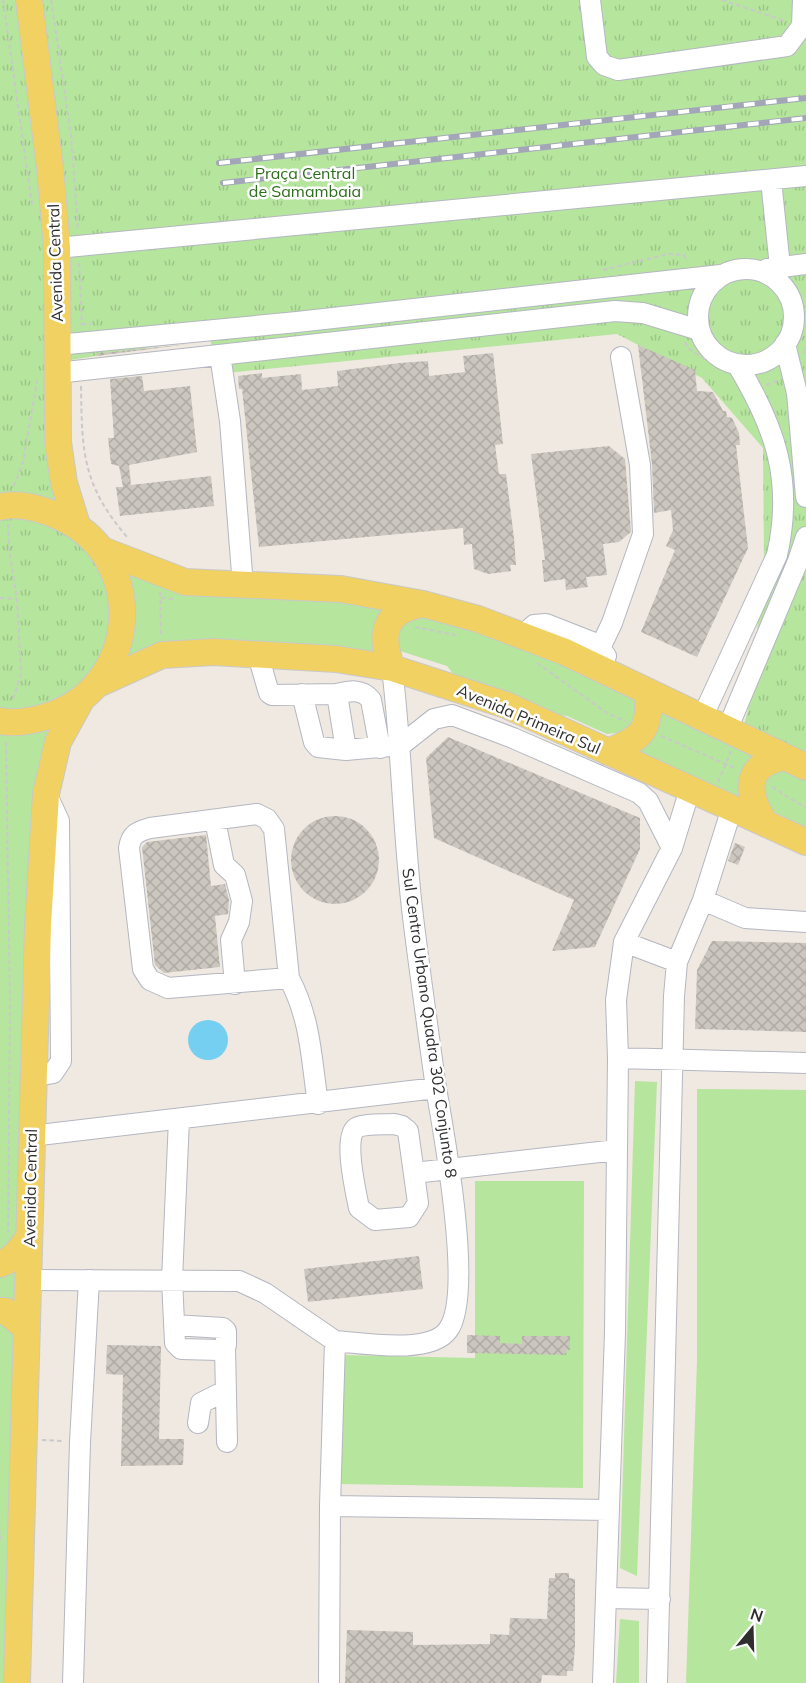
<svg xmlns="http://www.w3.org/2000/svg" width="806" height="1683" font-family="Mulish,sans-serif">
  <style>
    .grass { fill: #b6e59e }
    .park { fill: url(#park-tufts) }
    .water { fill: #75cff0 }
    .building { fill: url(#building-cross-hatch) }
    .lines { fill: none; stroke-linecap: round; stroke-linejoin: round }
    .minor-casing { stroke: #b4b7c1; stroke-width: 22 }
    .major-casing { stroke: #c9c9c9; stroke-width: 28 }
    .path { stroke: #c9c9c9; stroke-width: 2; stroke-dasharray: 4.5 3; stroke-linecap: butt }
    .minor { stroke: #fff; stroke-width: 20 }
    .major { stroke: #f2d163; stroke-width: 26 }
    .rail-casing { stroke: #a3a6b8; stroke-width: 6 }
    .rail { stroke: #fff; stroke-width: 4; stroke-dasharray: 11; stroke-linecap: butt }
    .labels { text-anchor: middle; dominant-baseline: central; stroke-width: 5; stroke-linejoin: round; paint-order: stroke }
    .park-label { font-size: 16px; fill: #2c6e1b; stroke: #fff }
    .street-label { font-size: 16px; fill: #2e2e2e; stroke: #fff }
  </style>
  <defs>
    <pattern id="park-tufts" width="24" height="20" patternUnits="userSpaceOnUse" patternTransform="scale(1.5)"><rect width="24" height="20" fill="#b6e59e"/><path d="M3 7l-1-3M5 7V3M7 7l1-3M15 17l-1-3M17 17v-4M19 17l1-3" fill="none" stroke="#9dc588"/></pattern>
    <pattern id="building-cross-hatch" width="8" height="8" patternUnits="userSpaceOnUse" patternTransform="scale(1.5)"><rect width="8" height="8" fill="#cbc7bf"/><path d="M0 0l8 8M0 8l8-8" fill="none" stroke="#afaba4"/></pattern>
  </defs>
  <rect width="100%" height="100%" fill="#efe9e1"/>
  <path class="grass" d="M123,569L398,603L385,656L174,643L148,647L120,659Z
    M411,614L478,625L632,697L639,707L638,717L624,732L607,734L567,716L545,714L457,679L447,666L397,650L393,619Z
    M654,701L770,755L745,807L629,754Z
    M58,721L18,1189L16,1241L0,1259V731Z
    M771,763L806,774V827L774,812L760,795Z
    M635,1081L657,1082L637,1576L620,1568Z
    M697,1089L806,1090V1683H686L697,1361Z
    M475,1181H584L583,1488L341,1484L343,1355L475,1358Z
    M22,1262L21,1315L0,1303V1272Z
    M0,1318L11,1328L13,1335L12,1683H0Z
    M620,1619L639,1621V1683H616Z"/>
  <path class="park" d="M0,0H24L34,72L63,504L36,495L0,493Z
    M32,0H806V752L744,725L750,702L764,559L763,448L702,378L617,334L217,374L210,338L64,361Z
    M17,517L49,524L77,540L99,565L111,594L113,627L104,658L59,704L0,713V520Z"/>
  <path class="water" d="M188 1040a20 20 0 1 1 40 0a20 20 0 1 1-40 0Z"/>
  <path class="building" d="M189,344L97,356V353H101Z
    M638,345L695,370L697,391L713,392L723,411H726L727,417L732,418L739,433L740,445H736L748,548L697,657L641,632L675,550L666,546L673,530L671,510L654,513L652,464Z
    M493,353L503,444L495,445L499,474H506L514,538L516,565H510L511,571L488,574L474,569L472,544L464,545L463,528L259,547L242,389H239L238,376L262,373V378L301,374L302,390L338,386L337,371L400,363L428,361L429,376L465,372L463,356Z
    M142,376L144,391L190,386L197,452L129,465L131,485L211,476L214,506L120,516L116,487H123L119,466L111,464L108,438H114L110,379Z
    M609,446L625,459L631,532L619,542L603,544L607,575L586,577L588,587L566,590L565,579L544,582L542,560H545L531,454Z
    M448,737L640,818V849L595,947L552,951L574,900L434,838L426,758Z
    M291 860a44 44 0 1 1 88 0a44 44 0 1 1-88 0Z
    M206,835L211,886L225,884L229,900L228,914L215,916L220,967L164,973L155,965L142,847L147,842Z
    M735,843L745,847L738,865L728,861Z
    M712,941L806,943V1032L695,1029L697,970Z
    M419,1256L423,1289L308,1302L304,1269Z
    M467,1335L500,1336V1343L522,1344V1336H570V1350H567L566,1355L467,1353Z
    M107,1345L161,1346L159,1439H184L183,1465L121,1466L123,1375L106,1374Z
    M555,1573H569V1578L575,1579V1646L573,1671H567V1676L542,1675L541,1683H345L347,1630L413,1632V1645L490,1644V1634L509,1635L510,1618L547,1619L549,1578H555Z"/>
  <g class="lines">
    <g class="minor-casing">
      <path id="minor" d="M590,0L597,57L604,65L618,70L787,46L802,26L803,0
        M771,180L780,267
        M57,248L806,176
        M698 317a48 48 0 1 1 96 0a48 48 0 1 1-96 0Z
        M767,269L806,264
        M785,344L797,393L806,497
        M57,345L297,322L721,275
        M220,355L230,421L243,586
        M57,373L615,311L643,313L699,330
        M522,636L534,625L546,624L597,644L606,656
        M600,648L612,623L643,534L640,465L621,357
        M258,655L269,693L272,695L337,694L346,750
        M302,694L314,742L318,747L346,750L401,745L434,719L452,715L513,738L639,793L648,801L672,848
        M337,694C349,691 362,688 371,700L380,748
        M702,718L777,555C794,480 775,427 737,364
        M727,730L798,561L806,537
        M257,814L267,819L274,829L289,978L168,988L150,980L143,969L129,848C131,834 137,832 150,828Z
        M215,820L224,865L235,875L242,901L239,922L231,940L235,984
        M703,900L745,918L806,922
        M624,942L677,962
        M289,978C311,1020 311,1057 318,1104
        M618,1058L806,1063
        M33,1076L53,1073L61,1061L59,821L47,795
        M394,1124L402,1126L408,1131L418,1203L409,1217L375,1220L359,1208C356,1193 343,1137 356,1128C365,1123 384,1125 394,1124Z
        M31,1136L436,1088
        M414,1173L617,1150
        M28,1280L239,1281L265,1293L335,1341L330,1506L329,1683
        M174,1325L223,1328L226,1331V1345L219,1350L181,1349L175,1343L172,1280L179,1119
        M335,1341C363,1343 430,1355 448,1330C474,1295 444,1134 436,1088C428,1031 420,974 413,917C403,835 402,751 392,668
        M225,1348L227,1442
        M198,1423L201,1403L225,1391
        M330,1506L609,1510
        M606,1598L660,1599
        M73,1683L80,1442L89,1280
        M603,1683L615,1332L618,1058L616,1000L624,942L672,848L690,789
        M657,1683L674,996L677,962L703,900L732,808"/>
    </g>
    <g class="major-casing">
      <path id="major" d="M29,0L50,168L57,248L58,442L64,483L77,525
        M0,507C20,502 43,509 62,518C150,560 139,690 45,717C31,721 14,724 0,721
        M102,550L185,582L341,589L423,604L478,619L565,652L806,767
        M392,668C379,634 383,611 423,604
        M98,684L162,655L214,652L336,659L392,668L506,705L806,842
        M608,752C644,737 650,731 648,692
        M766,824C746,795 742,765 785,757
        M0,1264C14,1260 21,1248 29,1237
        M0,1311H6L27,1329
        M17,1683L38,925L46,794L58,742L81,700"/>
    </g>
    <path class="path" d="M3,0L32,205
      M51,0L71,135L78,230
      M722,0L785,21
      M79,263L82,326
      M603,270L668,254L684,255L688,262
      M690,311L694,296
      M82,324H91
      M685,342L688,348L721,369
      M805,354L806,347
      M766,385L777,381
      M81,386C82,452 82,485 128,538
      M14,486L23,462L37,381
      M8,524L9,549L17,599L21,674L12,702
      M160,592L161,637
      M0,598L17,599
      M161,598L173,599
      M415,627L460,636
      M537,663L607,713L625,721
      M661,736L735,768
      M6,742L10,1006L8,1232
      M718,782L731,751
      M772,787L806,808
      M42,1440L63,1441
      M0,1540V1531"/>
    <use href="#minor" class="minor"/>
    <use href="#major" class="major"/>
    <g class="rail-casing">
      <path id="rail" d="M219,163L806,98
        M223,183L806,118"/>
    </g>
    <use href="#rail" class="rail"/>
  </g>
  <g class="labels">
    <g class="park-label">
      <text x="305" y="173">Praça Central<tspan x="305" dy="18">de Samambaia</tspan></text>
    </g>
    <g class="street-label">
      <text transform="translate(55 263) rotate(-92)">Avenida Central</text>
      <text transform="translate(529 719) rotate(23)">Avenida Primeira Sul</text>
      <text transform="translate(430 1023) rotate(82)">Sul Centro Urbano Quadra 302 Conjunto 8</text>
      <text transform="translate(30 1188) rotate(-89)">Avenida Central</text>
    </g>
  </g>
  <g transform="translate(752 1629) rotate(19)" stroke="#ffffff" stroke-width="4.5" paint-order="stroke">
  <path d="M0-4.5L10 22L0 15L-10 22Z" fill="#2e2e2e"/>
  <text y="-9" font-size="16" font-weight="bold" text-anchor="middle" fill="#2e2e2e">N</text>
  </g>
</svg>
